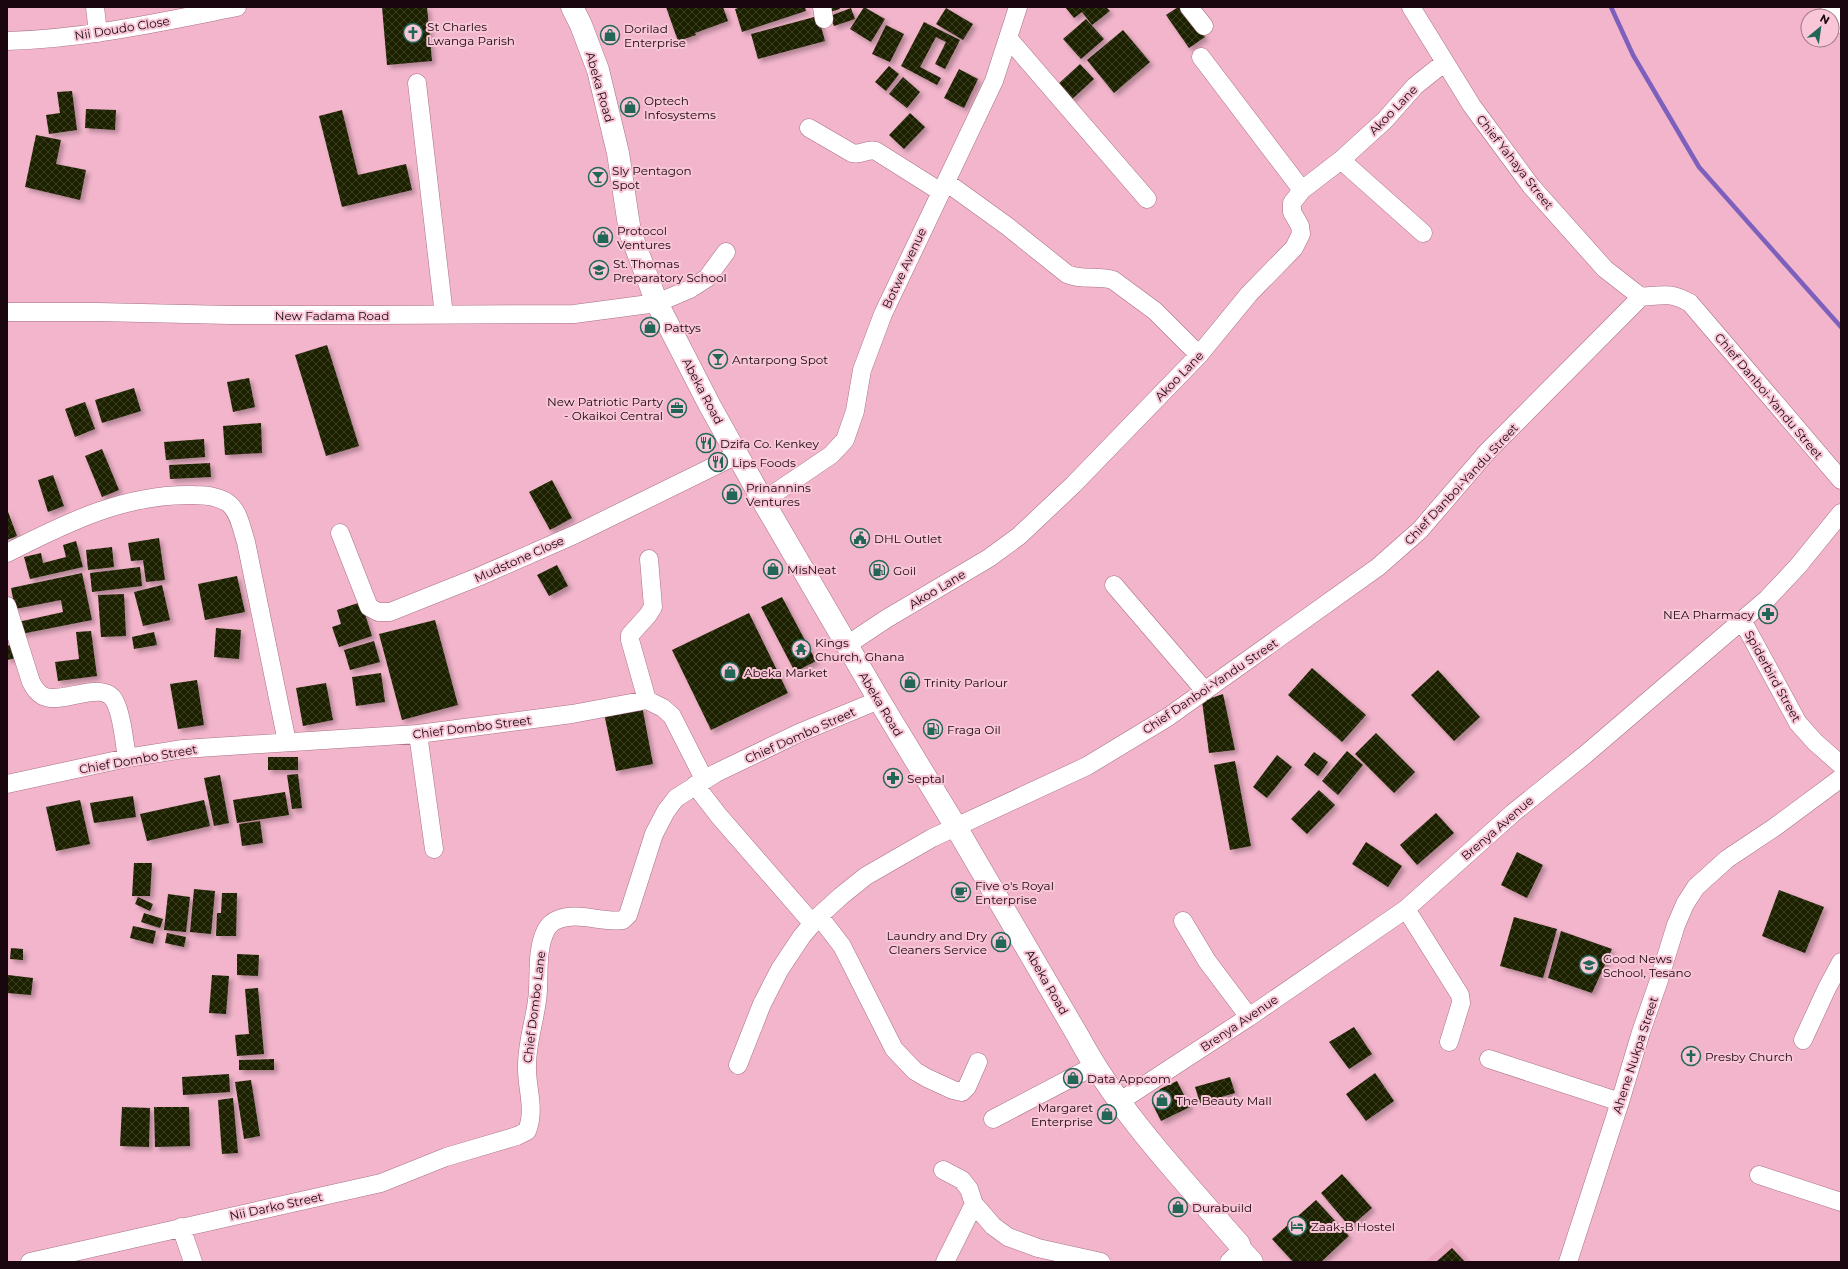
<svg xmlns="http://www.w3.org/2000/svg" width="1848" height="1269" font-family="Montserrat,sans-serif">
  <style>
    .built { fill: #eca8c1 }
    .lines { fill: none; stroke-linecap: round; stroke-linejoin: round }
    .stream { stroke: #7c60bc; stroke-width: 4.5 }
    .building { fill: url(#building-cross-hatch); filter: url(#shadow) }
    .minor-casing { stroke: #a97186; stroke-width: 19 }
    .tertiary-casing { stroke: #a97186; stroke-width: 23 }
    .minor { stroke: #fff; stroke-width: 18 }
    .tertiary { stroke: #fff; stroke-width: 22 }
    .labels { text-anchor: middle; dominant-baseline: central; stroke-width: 4; stroke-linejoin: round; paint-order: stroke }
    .poi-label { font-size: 12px; fill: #1a060e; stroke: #f8c6d7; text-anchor: start }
    .street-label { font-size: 12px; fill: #1a060e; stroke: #f8c6d7 }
  </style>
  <defs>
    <pattern id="building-cross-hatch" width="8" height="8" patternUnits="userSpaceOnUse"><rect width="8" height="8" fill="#1e2100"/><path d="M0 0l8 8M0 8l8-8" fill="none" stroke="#3d3e25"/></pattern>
    <filter id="shadow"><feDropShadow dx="3.5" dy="3.5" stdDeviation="2" flood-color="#0004"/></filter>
  </defs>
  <rect width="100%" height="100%" fill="#f2b5cb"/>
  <path class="built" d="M1451,1239L1472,1262H1425Z"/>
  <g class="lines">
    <path class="stream" d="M1611,7L1633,55L1699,167L1841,327"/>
  </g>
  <path class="building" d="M382,7H427L432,61L387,65Z
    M666,7H723L728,21L695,33L696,35L678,41Z
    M741,7H805L806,11L742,32L735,9Z
    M828,7H839L840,9L830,12Z
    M864,7L885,19L871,42L850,29Z
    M1065,7H1106L1110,11L1092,25L1082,12L1074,18Z
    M1178,7H1184L1205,37L1189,48L1166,15Z
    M851,8L855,19L834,26L830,16Z
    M946,8L973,24L963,40L936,24Z
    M818,16L825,41L758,59L751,34Z
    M1086,19L1104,39L1081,59L1063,39Z
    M924,22L960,40L945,69L935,64L946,42L936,37L920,67L941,78L937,85L901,66Z
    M886,25L904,34L890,62L872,54Z
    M1123,30L1150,62L1114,93L1087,60Z
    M1080,64L1094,79L1071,100L1057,85Z
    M889,66L899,74L886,91L875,82Z
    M959,69L978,79L964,108L944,98Z
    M903,77L920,92L907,108L889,94Z
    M72,91L77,130L49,134L46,115L60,113L57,92Z
    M86,109L116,110L115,130L85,128Z
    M342,110L358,175L406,164L412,190L342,207L319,116Z
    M910,113L925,127L904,149L889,135Z
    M36,135L61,140L56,164L86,170L80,200L25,187Z
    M327,345L359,446L326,456L295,355Z
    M249,378L255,407L233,412L227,382Z
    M134,388L141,411L102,423L95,400Z
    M85,402L95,429L75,437L65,409Z
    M261,423L262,453L225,455L223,426Z
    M204,439L205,457L166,460L164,442Z
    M102,449L119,490L102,497L85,456Z
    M210,463L211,477L170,479L169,465Z
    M53,475L64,506L48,512L38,480Z
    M552,480L572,518L550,530L529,492Z
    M7,509L17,536L7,540Z
    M159,538L165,580L146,582L143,560L131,561L128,543Z
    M76,541L83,567L30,579L24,557L41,553L43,563L66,557L63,545Z
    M112,547L114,567L88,570L86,550Z
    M557,565L568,586L549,596L537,575Z
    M140,567L142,586L92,592L90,573Z
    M82,573L92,620L21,634L18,622L63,612L61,600L15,609L11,588Z
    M237,576L245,612L205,620L198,584Z
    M162,585L170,620L143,626L134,592Z
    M124,594L126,636L101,637L98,595Z
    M782,597L816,661L795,672L761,607Z
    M361,602L372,636L339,647L332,627L341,624L337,610Z
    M749,613L788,693L711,730L672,650Z
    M435,620L458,705L402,720L379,634Z
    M216,628L241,630L239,659L214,657Z
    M91,631L97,676L58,681L55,662L79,659L76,632Z
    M154,632L157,645L134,649L132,637Z
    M374,641L380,662L350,670L344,650Z
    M14,644L17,658L7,660V646Z
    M1312,668L1366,715L1342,742L1288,695Z
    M1438,670L1480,717L1454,741L1411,695Z
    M381,673L385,702L356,706L352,677Z
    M197,680L204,725L178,729L170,684Z
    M326,683L333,720L303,726L296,688Z
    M1223,694L1235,750L1209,753L1202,701Z
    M642,706L653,764L616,771L604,713Z
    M1376,733L1415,772L1394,793L1355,754Z
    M1347,751L1363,765L1338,795L1322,781Z
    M1314,752L1328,762L1318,776L1304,765Z
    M1277,755L1292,767L1267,798L1253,787Z
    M268,757H298V770H268Z
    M1235,761L1251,846L1230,850L1214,765Z
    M298,774L302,808L292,809L287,775Z
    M220,775L229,823L214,826L204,778Z
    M1319,790L1335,805L1307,834L1291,819Z
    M285,792L289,815L237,823L233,800Z
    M133,796L136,817L94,823L90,803Z
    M80,800L90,844L56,851L46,807Z
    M204,800L210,826L147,841L140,814Z
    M1436,813L1454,833L1417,865L1400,845Z
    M260,821L263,843L242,846L239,824Z
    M1366,842L1402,866L1388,887L1352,864Z
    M1517,852L1543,865L1527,898L1501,885Z
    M134,863H152L150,896H132Z
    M194,889L215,891L211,934L190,932Z
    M1779,890L1824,907L1805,953L1762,936Z
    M222,893H237L236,936H216L217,913H221Z
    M168,894L190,897L186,932L164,930Z
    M138,897L153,904L150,911L135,904Z
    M144,913L163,919L160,928L141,922Z
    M1514,917L1557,929L1543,978L1500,966Z
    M133,926L156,931L153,944L130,938Z
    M1561,931L1612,949L1592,993L1548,978Z
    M167,933L186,937L184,947L165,943Z
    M11,948L23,949V960L10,959Z
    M237,954L259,955L258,976L237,975Z
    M8,975L33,978L31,995L7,993Z
    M212,975L229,976L226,1014L209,1013Z
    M258,988L264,1054L237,1056L235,1035L249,1034L245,989Z
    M1354,1027L1372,1054L1349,1069L1329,1042Z
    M274,1059V1070H239V1060Z
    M1375,1073L1394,1101L1366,1121L1346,1094Z
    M229,1074L230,1092L183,1095L182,1077Z
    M1230,1077L1235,1093L1200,1103L1195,1087Z
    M251,1080L260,1136L244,1139L235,1082Z
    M1177,1081L1190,1107L1161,1121L1152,1103L1160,1089Z
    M233,1098L238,1153L222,1154L218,1100Z
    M122,1107L150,1108L149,1147L120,1146Z
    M154,1107H189L190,1146L155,1147Z
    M1342,1174L1372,1208L1350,1227L1321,1193Z
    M1316,1200L1349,1236L1321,1262H1293L1272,1239Z
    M1452,1248L1465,1262H1436Z"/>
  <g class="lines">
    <g class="minor-casing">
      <path id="minor" d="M95,7L98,33
        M822,7L824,19
        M1189,7L1204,26
        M1411,7L1472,106L1531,186L1605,269L1641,297
        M1830,7L1841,24
        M1008,38L1147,199
        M7,41C84,39 161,22 237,7
        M1201,57L1302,190
        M417,83L444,315
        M809,128L852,153C861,156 867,148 876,151L941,192
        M1341,160L1423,233
        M946,182L1007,226L1067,274C1083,281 1097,275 1113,280L1155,311L1199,355
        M7,312H98L230,315H375L574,314L657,303L690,289L707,278L726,252
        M763,501L831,455L845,440L855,411L862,370L883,314L994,81L1018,7
        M340,533L369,607L378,612H390L478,577L576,534L737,455
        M7,553C66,523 126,493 194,495C206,495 218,496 228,503C239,511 242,530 246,542L287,742
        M1114,585L1205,691
        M7,606L31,682C34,688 38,693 43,696C63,706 106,676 116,704C123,720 124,741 127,758
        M1742,620L1798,723L1815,742L1841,765
        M847,645L886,619L989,558L1019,536L1073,485L1199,355L1249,294L1294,248L1301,234L1300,226L1292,212V203L1302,190L1341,160L1385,120L1415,86L1445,62
        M647,700L630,640V635L648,615L653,607L649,559
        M418,734L434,849
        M7,784L127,758L183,749L418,734L572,714L647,700L663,708L672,716L704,779
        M695,785L719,816L813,924
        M1406,909L1460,995L1461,1003L1449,1042
        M819,916L842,946L894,1049L915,1071L927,1078L953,1090L962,1092L967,1087L978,1062
        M1183,921L1207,961L1249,1017
        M1803,1040L1827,988L1841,962
        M1489,1059L1620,1102
        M738,1065L762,1004L780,969L802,936L819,916L841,896L866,876L932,838L1087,766L1168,717L1378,567L1420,530L1487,452L1641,297C1664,295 1670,292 1690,303L1841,480
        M1119,1102L1249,1017L1406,909L1513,813L1586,754L1767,599L1798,566L1841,513
        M993,1119L1094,1066
        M943,1170L962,1180L969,1189L974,1204L993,1226L1008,1237L1038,1248L1101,1262
        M1759,1175L1841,1202
        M181,1227L193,1262
        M30,1262L381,1183L446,1157L517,1136L527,1131C536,1108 526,1088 527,1065C527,1039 537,1015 538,990C539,970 537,948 546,930C548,926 553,921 557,920C578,911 601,923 623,920L628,915L654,834L666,811L676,798L716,773L799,733L879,700
        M945,1262L974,1204
        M1229,1262L1241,1250
        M1568,1262L1620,1102L1641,1032L1658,983L1676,925L1685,904L1696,887L1727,859L1775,827L1841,778"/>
    </g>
    <g class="tertiary-casing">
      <path id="tertiary" d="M572,7L581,25L598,70L618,153L630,232L657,303L710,406L763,501L879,700L956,827L1078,1036C1119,1113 1182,1178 1239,1244L1241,1250L1252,1262"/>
    </g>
    <use href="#minor" class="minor"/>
    <use href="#tertiary" class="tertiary"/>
  </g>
  <defs>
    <g id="church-ring" transform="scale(1)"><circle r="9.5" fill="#f8c6d7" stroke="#226657" stroke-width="1.5"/><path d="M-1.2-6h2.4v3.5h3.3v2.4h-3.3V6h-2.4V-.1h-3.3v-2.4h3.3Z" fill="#226657"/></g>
    <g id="shop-ring" transform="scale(1)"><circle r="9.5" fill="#f8c6d7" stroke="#226657" stroke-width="1.5"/><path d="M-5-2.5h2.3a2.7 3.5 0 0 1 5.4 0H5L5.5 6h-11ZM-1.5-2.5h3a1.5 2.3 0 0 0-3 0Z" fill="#226657"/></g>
    <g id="bar-ring" transform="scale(1)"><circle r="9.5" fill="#f8c6d7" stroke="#226657" stroke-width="1.5"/><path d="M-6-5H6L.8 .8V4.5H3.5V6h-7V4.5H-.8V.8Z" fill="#226657"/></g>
    <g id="school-ring" transform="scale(1)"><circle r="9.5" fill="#f8c6d7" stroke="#226657" stroke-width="1.5"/><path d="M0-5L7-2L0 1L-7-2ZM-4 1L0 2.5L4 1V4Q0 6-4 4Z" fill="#226657"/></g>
    <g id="office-ring" transform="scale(1)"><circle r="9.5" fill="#f8c6d7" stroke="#226657" stroke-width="1.5"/><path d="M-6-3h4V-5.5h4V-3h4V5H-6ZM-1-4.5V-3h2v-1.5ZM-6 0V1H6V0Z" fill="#226657"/></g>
    <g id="restaurant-ring" transform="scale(1)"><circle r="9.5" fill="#f8c6d7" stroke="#226657" stroke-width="1.5"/><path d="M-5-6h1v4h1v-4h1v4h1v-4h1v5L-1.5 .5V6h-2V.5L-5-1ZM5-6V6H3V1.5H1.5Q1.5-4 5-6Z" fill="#226657"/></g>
    <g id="civic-ring" transform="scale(1)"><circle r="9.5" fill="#f8c6d7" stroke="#226657" stroke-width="1.5"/><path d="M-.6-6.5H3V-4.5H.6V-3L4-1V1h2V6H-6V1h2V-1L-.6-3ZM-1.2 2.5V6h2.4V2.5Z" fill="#226657"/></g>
    <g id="fuel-ring" transform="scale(1)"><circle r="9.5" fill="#f8c6d7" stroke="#226657" stroke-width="1.5"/><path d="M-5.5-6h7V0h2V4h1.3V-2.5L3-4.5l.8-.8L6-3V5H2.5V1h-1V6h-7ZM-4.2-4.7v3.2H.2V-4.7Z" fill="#226657"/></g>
    <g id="pharmacy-ring" transform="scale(1)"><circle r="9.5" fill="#f8c6d7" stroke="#226657" stroke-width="1.5"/><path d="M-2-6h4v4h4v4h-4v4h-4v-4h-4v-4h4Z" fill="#226657"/></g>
    <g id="temple-ring" transform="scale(1)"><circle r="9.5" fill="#f8c6d7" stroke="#226657" stroke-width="1.5"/><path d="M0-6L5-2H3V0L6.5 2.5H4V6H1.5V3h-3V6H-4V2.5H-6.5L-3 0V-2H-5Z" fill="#226657"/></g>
    <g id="cafe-ring" transform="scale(1)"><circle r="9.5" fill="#f8c6d7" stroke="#226657" stroke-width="1.5"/><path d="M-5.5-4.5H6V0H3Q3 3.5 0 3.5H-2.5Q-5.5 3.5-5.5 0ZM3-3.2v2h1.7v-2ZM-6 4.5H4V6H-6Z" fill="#226657"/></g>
    <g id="hotel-ring" transform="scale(1)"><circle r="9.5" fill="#f8c6d7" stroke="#226657" stroke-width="1.5"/><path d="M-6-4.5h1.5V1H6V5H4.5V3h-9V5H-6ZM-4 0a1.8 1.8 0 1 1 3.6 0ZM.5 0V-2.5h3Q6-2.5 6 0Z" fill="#226657"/></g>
  </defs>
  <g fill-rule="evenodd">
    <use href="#church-ring" x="413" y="33"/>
    <use href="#shop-ring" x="610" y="35"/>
    <use href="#shop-ring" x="630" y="107"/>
    <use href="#bar-ring" x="598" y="177"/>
    <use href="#shop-ring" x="603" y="237"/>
    <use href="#school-ring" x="599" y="270"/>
    <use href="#shop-ring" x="650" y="327"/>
    <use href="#bar-ring" x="718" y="359"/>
    <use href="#office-ring" x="677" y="408"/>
    <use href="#restaurant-ring" x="706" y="443"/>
    <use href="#restaurant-ring" x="718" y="462"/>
    <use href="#shop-ring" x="732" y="494"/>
    <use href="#civic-ring" x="860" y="538"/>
    <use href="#shop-ring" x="773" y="569"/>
    <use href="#fuel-ring" x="879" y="570"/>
    <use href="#pharmacy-ring" x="1768" y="614"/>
    <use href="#temple-ring" x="801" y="649"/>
    <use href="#shop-ring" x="730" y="672"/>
    <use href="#shop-ring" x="910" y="682"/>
    <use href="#fuel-ring" x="933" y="729"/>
    <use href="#pharmacy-ring" x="893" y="778"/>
    <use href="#cafe-ring" x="961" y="892"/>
    <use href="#shop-ring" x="1001" y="942"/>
    <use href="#school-ring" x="1589" y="965"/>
    <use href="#church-ring" x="1691" y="1056"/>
    <use href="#shop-ring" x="1073" y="1078"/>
    <use href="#shop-ring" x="1162" y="1100"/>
    <use href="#shop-ring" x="1107" y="1114"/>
    <use href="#shop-ring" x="1178" y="1207"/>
    <use href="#hotel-ring" x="1297" y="1226"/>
  </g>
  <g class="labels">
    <g class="poi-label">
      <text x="427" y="26">St Charles<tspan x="427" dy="14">Lwanga Parish</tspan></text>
      <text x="624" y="28">Dorilad<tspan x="624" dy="14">Enterprise</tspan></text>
      <text x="644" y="100">Optech<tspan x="644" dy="14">Infosystems</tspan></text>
      <text x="612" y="170">Sly Pentagon<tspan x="612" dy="14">Spot</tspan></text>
      <text x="617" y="230">Protocol<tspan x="617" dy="14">Ventures</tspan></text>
      <text x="613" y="263">St. Thomas<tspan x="613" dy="14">Preparatory School</tspan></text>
      <text x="664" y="327">Pattys</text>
      <text x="732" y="359">Antarpong Spot</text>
      <text x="663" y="401" text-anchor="end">New Patriotic Party<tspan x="663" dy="14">- Okaikoi Central</tspan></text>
      <text x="720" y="443">Dzifa Co. Kenkey</text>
      <text x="732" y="462">Lips Foods</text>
      <text x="746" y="487">Prinannins<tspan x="746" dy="14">Ventures</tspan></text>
      <text x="874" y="538">DHL Outlet</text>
      <text x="787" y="569">MisNeat</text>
      <text x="893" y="570">Goil</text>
      <text x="1754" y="614" text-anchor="end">NEA Pharmacy</text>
      <text x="815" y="642">Kings<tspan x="815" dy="14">Church, Ghana</tspan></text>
      <text x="744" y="672">Abeka Market</text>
      <text x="924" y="682">Trinity Parlour</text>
      <text x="947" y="729">Fraga Oil</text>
      <text x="907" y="778">Septal</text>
      <text x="975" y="885">Five o's Royal<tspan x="975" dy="14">Enterprise</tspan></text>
      <text x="987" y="935" text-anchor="end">Laundry and Dry<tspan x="987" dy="14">Cleaners Service</tspan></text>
      <text x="1603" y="958">Good News<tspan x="1603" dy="14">School, Tesano</tspan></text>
      <text x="1705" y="1056">Presby Church</text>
      <text x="1087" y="1078">Data Appcom</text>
      <text x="1176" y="1100">The Beauty Mall</text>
      <text x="1093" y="1107" text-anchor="end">Margaret<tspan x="1093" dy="14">Enterprise</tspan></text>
      <text x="1192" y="1207">Durabuild</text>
      <text x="1311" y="1226">Zaak-B Hostel</text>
    </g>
    <g class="street-label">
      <text transform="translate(122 28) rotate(-9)">Nii Doudo Close</text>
      <text transform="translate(600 87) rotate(74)">Abeka Road</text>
      <text transform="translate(1393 110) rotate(-46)">Akoo Lane</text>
      <text transform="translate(1515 162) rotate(52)">Chief Yahaya Street</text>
      <text transform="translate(904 268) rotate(-65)">Botwe Avenue</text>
      <text x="332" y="315">New Fadama Road</text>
      <text transform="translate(1179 376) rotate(-46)">Akoo Lane</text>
      <text transform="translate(703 391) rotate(62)">Abeka Road</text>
      <text transform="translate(1769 396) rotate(50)">Chief Danboi-Yandu Street</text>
      <text transform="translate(1461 484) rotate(-47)">Chief Danboi-Yandu Street</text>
      <text transform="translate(519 559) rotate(-24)">Mudstone Close</text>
      <text transform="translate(937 589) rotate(-31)">Akoo Lane</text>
      <text transform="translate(1773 676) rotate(61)">Spiderbird Street</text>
      <text transform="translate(1210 686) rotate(-34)">Chief Danboi-Yandu Street</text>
      <text transform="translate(881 704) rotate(59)">Abeka Road</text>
      <text transform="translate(472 727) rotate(-7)">Chief Dombo Street</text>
      <text transform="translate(800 735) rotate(-24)">Chief Dombo Street</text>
      <text transform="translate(138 759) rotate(-10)">Chief Dombo Street</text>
      <text transform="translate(1497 828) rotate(-41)">Brenya Avenue</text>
      <text transform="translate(1047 982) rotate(60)">Abeka Road</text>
      <text transform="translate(534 1007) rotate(-83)">Chief Dombo Lane</text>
      <text transform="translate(1239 1023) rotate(-34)">Brenya Avenue</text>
      <text transform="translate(1635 1055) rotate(-72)">Ahene Nukpa Street</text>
      <text transform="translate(276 1206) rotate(-12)">Nii Darko Street</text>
    </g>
  </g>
  <rect width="1848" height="1269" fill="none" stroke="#1a060e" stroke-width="16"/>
  <g transform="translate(1820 28) rotate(29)"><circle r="19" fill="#f8c6d7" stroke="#9f7987"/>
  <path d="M0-3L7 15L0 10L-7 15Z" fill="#226657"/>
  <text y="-6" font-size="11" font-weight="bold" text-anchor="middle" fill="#1a060e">N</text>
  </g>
</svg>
